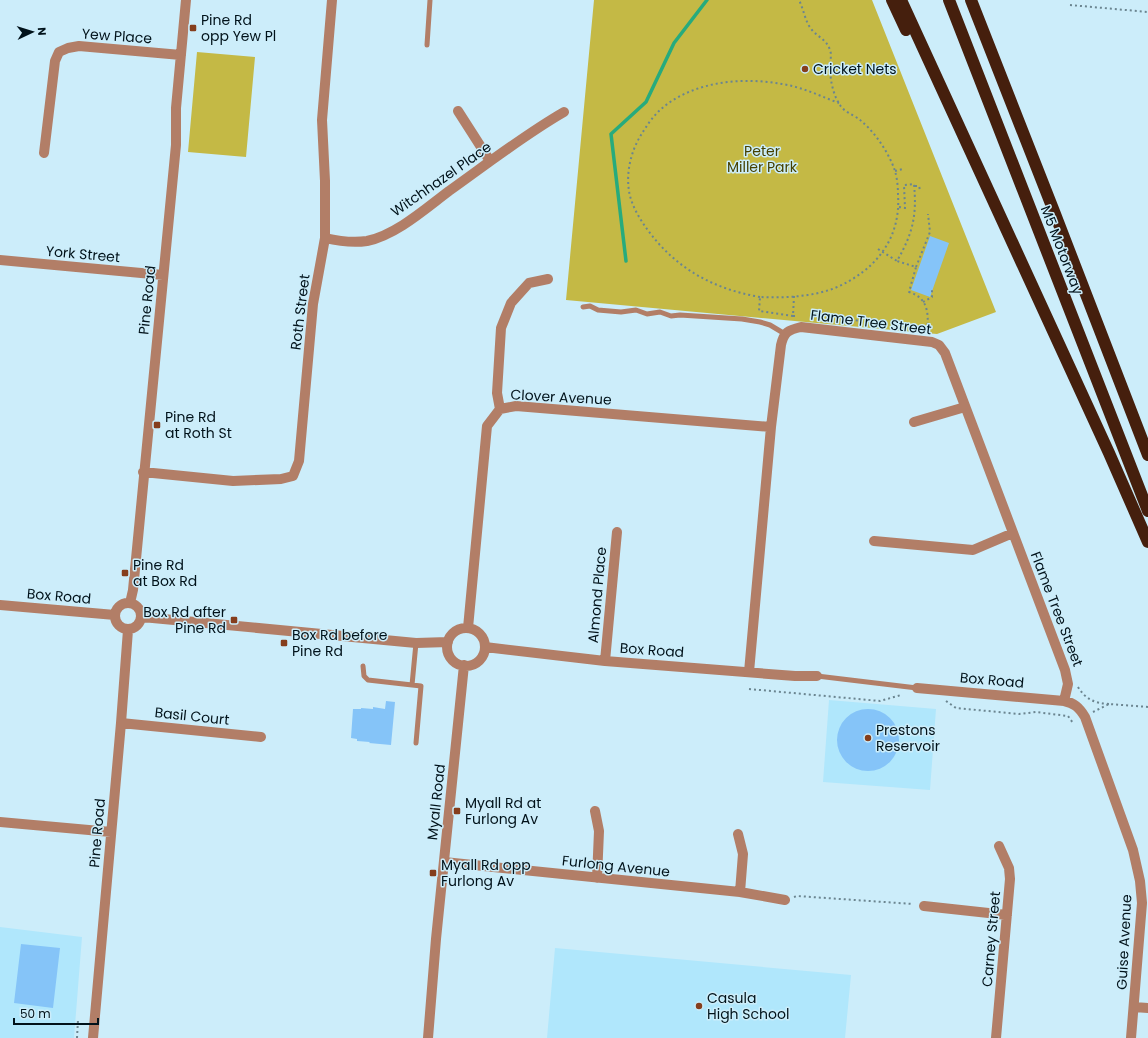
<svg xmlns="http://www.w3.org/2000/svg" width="1148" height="1038" font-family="Poppins,sans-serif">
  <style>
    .built { fill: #b0e7fc }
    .green { fill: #c4b945 }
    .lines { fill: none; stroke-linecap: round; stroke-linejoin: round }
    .stream { stroke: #27ab7d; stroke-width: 3.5 }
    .building { fill: #85c4f8 }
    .path { stroke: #6b8590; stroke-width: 2; stroke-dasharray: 2 3; stroke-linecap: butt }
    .service { stroke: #b27e67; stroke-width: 5 }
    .minor { stroke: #b27e67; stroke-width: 10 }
    .motorway { stroke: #451f0d; stroke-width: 12 }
    .poi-dot { fill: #853e1d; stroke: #ccedfa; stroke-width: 1.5 }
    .labels { text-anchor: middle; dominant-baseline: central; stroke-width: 3; stroke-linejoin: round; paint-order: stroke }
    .poi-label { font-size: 14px; fill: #00121a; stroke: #ccedfa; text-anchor: start }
    .street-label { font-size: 14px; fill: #00121a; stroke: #ccedfa }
    .park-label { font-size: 14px; fill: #454000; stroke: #ccedfa }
  </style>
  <rect width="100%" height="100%" fill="#ccedfa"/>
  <path class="built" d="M829,700L936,709L930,790L823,782Z
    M0,927L82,937L74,1038H0Z
    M555,948L851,975L845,1038H547Z"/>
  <path class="green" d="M594,0H872L996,312L937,334L566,300Z
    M197,52L255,57L246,157L188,152Z"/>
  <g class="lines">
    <path class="stream" d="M626,261L611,134L646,102L674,43L707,0"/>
  </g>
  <path class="building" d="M930,236L949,243L930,297L911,290Z
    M386,701L395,702L391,745L369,743L370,742L357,741V739L351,738L353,709H361V708L373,709V707L385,709Z
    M837 740a31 31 0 1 1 62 0a31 31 0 1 1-62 0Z
    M21,944L60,948L53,1008L14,1003Z"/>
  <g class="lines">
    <path class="path" d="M1070,5L1148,12
      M895,171L903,169
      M915,186H919L920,190
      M899,207L905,208L904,185L914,184C917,215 913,233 897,261L916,267L909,292C928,298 929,313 927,331
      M878,249L897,261
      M916,267L930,232L928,214
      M794,296L793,316H797
      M760,297C713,289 675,268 647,229C639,218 631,204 629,191C626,172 631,151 641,135C647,125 655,113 666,105C698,81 743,77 782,84C802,87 820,96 839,103
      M923,302L932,297V290
      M793,316L759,311L760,297C785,298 811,297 835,288C875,271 901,239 898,195C898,186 897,176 894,168C887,150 874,131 859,119C853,115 843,111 840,105C833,95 830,79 830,67C830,62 832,55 830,50C827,40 818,37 812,30C805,22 804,10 799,0
      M826,318H843L871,323
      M1078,687C1086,700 1095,703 1109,704
      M749,689L880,701L901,695
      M946,701L956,708L1019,714L1036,712L1068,716L1073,723
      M1093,712L1109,704L1148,707
      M794,897L797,896L913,904
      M77,1038L78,1020"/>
    <path class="service" d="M427,45L430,0
      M583,307L590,306L598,310L621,312L636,310L647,314L660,312L671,316L680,315L742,319L760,322L770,325L785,334
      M363,666L364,676L368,680L421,686L416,743
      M817,676L917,688
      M412,685L416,643"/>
    <path class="minor" d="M458,111L490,161
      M44,153L55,61L59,52L68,48L79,46L181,55
      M325,238C338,241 353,243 367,241C396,235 425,209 449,191C487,164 524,135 564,112
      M0,260L163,275
      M500,409L497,393L501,328L511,303L529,283L548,279
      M914,422L965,407
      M143,472L233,481L281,479L293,476L299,461L313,304L325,238V181L322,120L332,0
      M874,541L973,550L1013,533
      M115 616a13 13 0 1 1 26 0a13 13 0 1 1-26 0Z
      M130,603L133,590L176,145V108L186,0
      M0,605L115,615
      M142,617L416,643L448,642
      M468,628L487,426L500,409L516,406L771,427
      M447 647a19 19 0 1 1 38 0a19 19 0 1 1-38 0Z
      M485,647L605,661L795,676H817
      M605,661L617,532
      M749,672L771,427L781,345C784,332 788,330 801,327L932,342L939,345L945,353L1065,670L1068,684L1064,701
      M917,688L1064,701C1074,703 1079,707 1085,717L1133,850L1140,881L1142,903L1131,1038
      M121,723L261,737
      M595,811L599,831L597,878
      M0,822L111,832
      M738,834L743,854L740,892
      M444,862L740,892L785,900
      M924,906L1007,915
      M1134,1007L1148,1008
      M93,1038L121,723L128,630
      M428,1038L436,939L464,665
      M996,1038L1010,879L1009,868L999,846"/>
    <path class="motorway" d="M892,0L906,30
      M901,0L1109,453L1148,542
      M949,0L1148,511
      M971,0L1055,214L1148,455"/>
  </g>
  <g class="poi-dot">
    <rect x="189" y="24" width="8" height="8" rx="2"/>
    <circle cx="805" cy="69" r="4"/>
    <rect x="153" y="421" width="8" height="8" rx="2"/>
    <rect x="121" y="569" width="8" height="8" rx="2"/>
    <rect x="230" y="616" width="8" height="8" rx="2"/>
    <rect x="280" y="639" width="8" height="8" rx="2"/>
    <circle cx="868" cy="738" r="4"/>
    <rect x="453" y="807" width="8" height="8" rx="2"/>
    <rect x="429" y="869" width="8" height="8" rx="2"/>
    <circle cx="699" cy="1006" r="4"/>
  </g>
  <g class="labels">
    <g class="poi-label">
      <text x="201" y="20">Pine Rd<tspan x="201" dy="16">opp Yew Pl</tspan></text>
      <text x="813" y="69">Cricket Nets</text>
      <text x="165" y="417">Pine Rd<tspan x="165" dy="16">at Roth St</tspan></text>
      <text x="133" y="565">Pine Rd<tspan x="133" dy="16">at Box Rd</tspan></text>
      <text x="226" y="612" text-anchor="end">Box Rd after<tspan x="226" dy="16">Pine Rd</tspan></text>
      <text x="292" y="635">Box Rd before<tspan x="292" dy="16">Pine Rd</tspan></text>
      <text x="876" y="730">Prestons<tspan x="876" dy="16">Reservoir</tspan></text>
      <text x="465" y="803">Myall Rd at<tspan x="465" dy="16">Furlong Av</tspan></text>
      <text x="441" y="865">Myall Rd opp<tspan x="441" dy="16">Furlong Av</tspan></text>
      <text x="707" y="998">Casula<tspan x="707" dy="16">High School</tspan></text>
    </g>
    <g class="street-label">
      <text transform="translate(117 36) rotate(4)">Yew Place</text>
      <text transform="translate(441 179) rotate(-35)">Witchhazel Place</text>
      <text transform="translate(1062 250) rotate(69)">M5 Motorway</text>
      <text transform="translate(83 254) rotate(5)">York Street</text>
      <text transform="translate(147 300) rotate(-84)">Pine Road</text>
      <text transform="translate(300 312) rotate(-83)">Roth Street</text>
      <text transform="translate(871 322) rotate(7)">Flame Tree Street</text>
      <text transform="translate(561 397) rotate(3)">Clover Avenue</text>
      <text transform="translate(597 595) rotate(-85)">Almond Place</text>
      <text transform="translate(59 596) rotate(5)">Box Road</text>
      <text transform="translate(1057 609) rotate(69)">Flame Tree Street</text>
      <text transform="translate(652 650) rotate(4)">Box Road</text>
      <text transform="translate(992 680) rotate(5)">Box Road</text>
      <text transform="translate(192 716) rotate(6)">Basil Court</text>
      <text transform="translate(436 802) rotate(-84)">Myall Road</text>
      <text transform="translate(97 833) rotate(-85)">Pine Road</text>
      <text transform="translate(616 866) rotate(6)">Furlong Avenue</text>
      <text transform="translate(991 939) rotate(-85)">Carney Street</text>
      <text transform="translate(1124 942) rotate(-87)">Guise Avenue</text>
    </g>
    <g class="park-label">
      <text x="762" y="151">Peter<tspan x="762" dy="16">Miller Park</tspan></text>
    </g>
  </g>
  <g transform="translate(32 32) rotate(86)" stroke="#ccedfa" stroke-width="3" paint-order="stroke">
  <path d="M0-3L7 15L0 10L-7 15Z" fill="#00121a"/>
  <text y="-6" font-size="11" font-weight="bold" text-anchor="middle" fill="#00121a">N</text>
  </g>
  <path d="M14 1018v6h84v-6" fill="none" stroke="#00121a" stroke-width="2"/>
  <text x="20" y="1018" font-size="12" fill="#00121a" stroke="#ccedfa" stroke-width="3" paint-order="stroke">50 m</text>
</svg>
